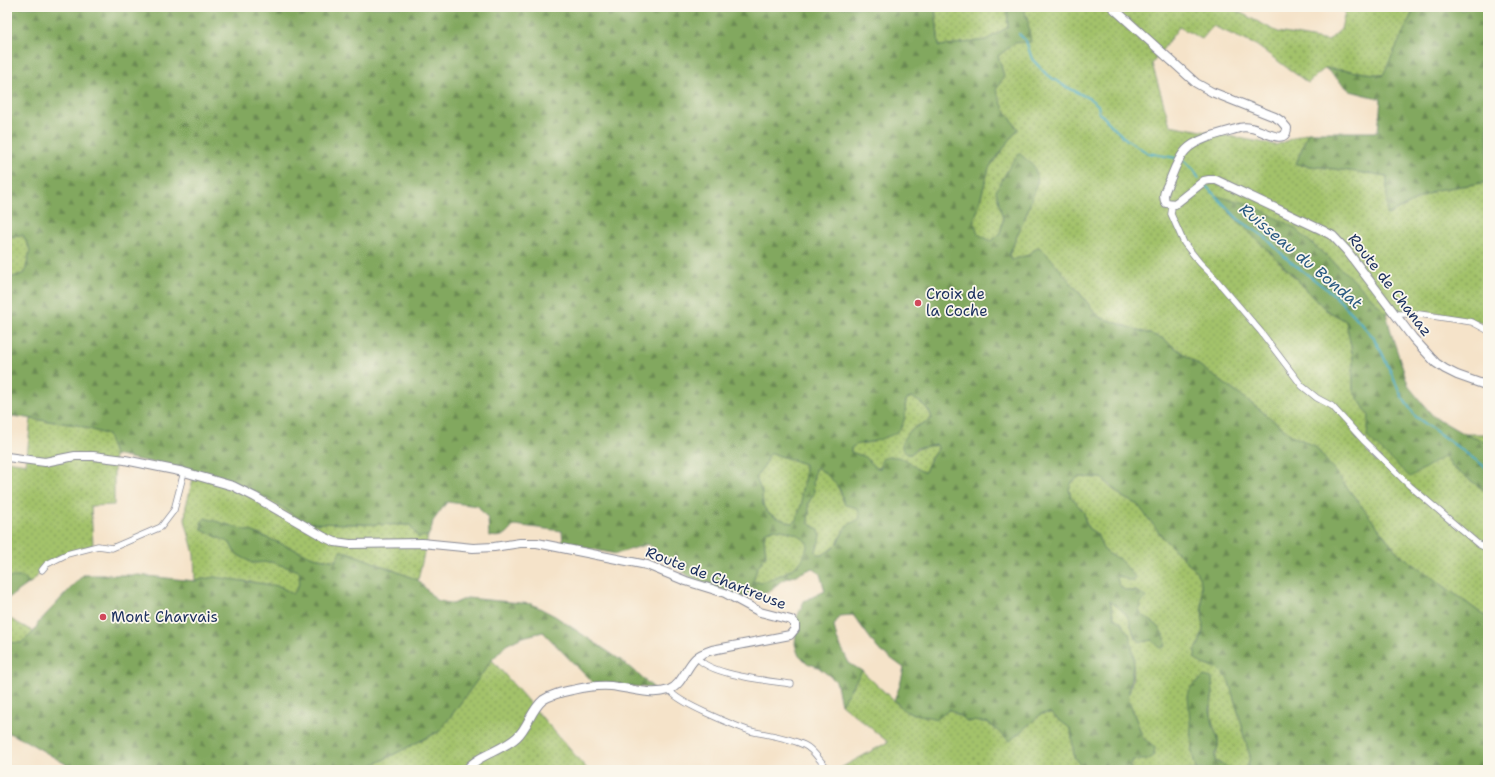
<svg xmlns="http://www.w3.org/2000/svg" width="1495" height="777" font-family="'Shantell Sans',sans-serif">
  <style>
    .grass { fill: url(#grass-dots); stroke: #5f7864 }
    .forest { fill: url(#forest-firs); stroke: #4e6c5e; fill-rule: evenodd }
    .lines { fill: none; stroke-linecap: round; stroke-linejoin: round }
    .stream { stroke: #47abc6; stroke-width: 2 }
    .street-casing { stroke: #888994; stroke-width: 7 }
    .secondary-casing { stroke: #888994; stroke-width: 10 }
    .street { stroke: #fff; stroke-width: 5.5 }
    .secondary { stroke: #fff; stroke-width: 8 }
    .poi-dot { fill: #d1495b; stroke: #fbf7ec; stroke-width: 1.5 }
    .labels { text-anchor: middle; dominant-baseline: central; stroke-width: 3.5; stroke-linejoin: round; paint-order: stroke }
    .street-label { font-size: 15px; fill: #1b2f5e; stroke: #fbf7ec }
    .poi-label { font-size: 15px; fill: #1b2f5e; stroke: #fbf7ec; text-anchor: start }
    .water-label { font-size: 16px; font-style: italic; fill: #2a5a82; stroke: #fbf7ec }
  </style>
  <defs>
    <pattern id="grass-dots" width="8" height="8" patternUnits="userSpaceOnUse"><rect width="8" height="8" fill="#a3c26b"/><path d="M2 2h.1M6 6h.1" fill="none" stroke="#849e5b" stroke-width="1.8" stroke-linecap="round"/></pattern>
    <pattern id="forest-firs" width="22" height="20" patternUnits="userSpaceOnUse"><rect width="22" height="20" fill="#82a85f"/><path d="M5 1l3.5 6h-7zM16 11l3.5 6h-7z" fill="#6a8952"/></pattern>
  </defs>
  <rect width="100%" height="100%" fill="#fbf7ec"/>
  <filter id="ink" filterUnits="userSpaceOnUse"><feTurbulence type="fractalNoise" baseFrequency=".025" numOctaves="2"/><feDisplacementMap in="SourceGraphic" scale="8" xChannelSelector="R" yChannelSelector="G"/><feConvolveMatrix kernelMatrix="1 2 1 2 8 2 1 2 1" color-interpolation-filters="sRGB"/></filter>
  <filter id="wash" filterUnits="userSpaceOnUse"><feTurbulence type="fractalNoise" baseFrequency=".012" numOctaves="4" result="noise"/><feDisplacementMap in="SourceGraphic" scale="16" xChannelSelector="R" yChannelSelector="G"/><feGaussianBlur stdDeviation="0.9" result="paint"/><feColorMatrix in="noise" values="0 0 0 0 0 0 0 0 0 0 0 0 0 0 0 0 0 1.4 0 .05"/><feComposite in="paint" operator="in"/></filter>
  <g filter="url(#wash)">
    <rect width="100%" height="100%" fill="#f5e3c9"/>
    <path class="grass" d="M935,7H1007L1008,27L986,40L939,46Z
      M1022,7H1229L1278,32L1328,41L1341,29L1345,12L1339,7H1415L1384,75L1325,68L1308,83L1256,45L1213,26L1202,39L1179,27L1152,64L1170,125L1276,145L1308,132L1296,164L1387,176L1388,215L1436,190L1488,182V323L1424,311L1386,313L1357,283L1293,227L1230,213L1271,253L1326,310L1346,321L1353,357V390L1369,416L1445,456L1452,467L1488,493V624L1485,616L1397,552L1315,446L1291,435L1263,412L1162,338L1099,317L1075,287L1039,247L1025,256L1011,261L1009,255L1028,210L997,191L1003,219L1000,234L991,241L978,235L974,222L989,168L1018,129L1004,109L995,90L1004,76L998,56L1015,43L1027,17Z
      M23,235L30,250L25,273L7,279V237Z
      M911,397C919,401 930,409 932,419L915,427L907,454H911C918,448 927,444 937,445L938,448L931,458L925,472L918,470L906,460L882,461L881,468C872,469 871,460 865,457C861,455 855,454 851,452V448L857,444L873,442L904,420L906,400Z
      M31,419L77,425L108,435L114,455V505L91,506L93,545C77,550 53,555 42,569C36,575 40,576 30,583L23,577L7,578V461L26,464Z
      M1464,434H1488V443Z
      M770,454H774L805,464V476L801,494L802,502L797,518L795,521L792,523L777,518L767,512L763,505L762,493L756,478C758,473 761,470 764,466C767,462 765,458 770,454Z
      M818,468C829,476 840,485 842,499C848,503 859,507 860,515C861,520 855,522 852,524C842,528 842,535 837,544C833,549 827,552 822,555H818L816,551L821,536L818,529L808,524L809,511L808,504L814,493L813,481L815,469Z
      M196,471L237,484L273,501L305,523L410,525L418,537L428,536L418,580L347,552L337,561L313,557L253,532L202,530L230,543L235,553L252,563L271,562L299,571C301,579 299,588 293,594L279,586L214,577L195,581L194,554L185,520L186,506L193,479Z
      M1078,477L1102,478L1108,485L1124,498L1138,505L1164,539L1196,570L1201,582L1203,629L1199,644L1195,651L1202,664L1217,668L1228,679L1242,725L1243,733L1250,756L1247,770H1233L1215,761C1215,753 1219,748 1218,740C1217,735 1214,730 1213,725C1210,714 1211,704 1213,693L1192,751L1196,770H1132L1130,767L1143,738L1128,698L1132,681L1134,658L1121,622L1114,618L1110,600C1115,605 1123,610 1127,616C1137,629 1126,644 1152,640L1158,626L1141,614L1139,611L1140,604L1137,591C1125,591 1121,591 1117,579L1119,575L1130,580L1119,559L1109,554L1103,549L1097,534L1088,528L1085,520L1084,512L1071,497L1069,489L1072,482Z
      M773,529C787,531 799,532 808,544C807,549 805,555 803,559C797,569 765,584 753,582L757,568L766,555L764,539L766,531Z
      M7,617L34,632L21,643L7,642Z
      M492,660L588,770H432L431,767L427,770H363L440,731Z
      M862,671L906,712L949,709L967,721L987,722L1010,741L1041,714L1050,713L1071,729L1074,757L1084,770H837L888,742L841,704Z"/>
    <path class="forest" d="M7,7H935L939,46L986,40L1008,27L1007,7H1022L1027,17L1031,42L1015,43L998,56L1004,76L996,90L1004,109L1018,129L989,168L974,222L978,234L991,241L1000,234L1003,219L996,191L1008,169L1019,153L1034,166L1038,179L1028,210L1009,255L1011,260L1025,256L1039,247L1049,256L1099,317L1162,338L1263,412L1291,435L1315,446L1397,552L1485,616L1488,624V770H1247L1250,756L1243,733L1242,725L1228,679L1217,668L1202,664L1195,659V651L1199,644L1203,629L1201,582L1196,571L1164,539L1138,505L1124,498L1102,478L1078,477L1072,482L1069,489L1071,497L1084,512L1085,520L1088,528L1097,534L1103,549L1109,554L1119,559L1135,577L1134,581H1130L1119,576L1117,579C1123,599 1137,585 1146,598L1140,604L1139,611L1141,614L1158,626L1164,636L1166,643L1164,647L1160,648L1152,640L1141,642C1131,636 1133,625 1127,616C1124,611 1115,605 1110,601L1114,618L1121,622L1130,636L1134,658L1128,698L1143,738L1155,747L1154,755L1148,760H1133L1130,767L1132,770H1084L1074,757L1071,729L1050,713L1041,714L1010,741L987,722L967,721L950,709L937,719L906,712L894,700L900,685L904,668L878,649L853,615L839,616L834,626L837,639L849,663L862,671L841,704L836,681L818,667L807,663L798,654L795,644L797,617L804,601L825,591L820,574L813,568L781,581L769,592L745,598L691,578L648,544L616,554L563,543L562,531L514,525C506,536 502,538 489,536L488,519L478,506L447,502L433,521L431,530L428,536L418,537L410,525L305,523L273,501L237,484L196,471L114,455L108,435L77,425L12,416L7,419V279L25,273L30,250L23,235L7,237ZM911,397C919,401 931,409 932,419C918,426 902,431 902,448L907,454H911L917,448L937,445L938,449L931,458L925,472C915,470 914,464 906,460C899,456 891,456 884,458L881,461V468H877L871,463L866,457L851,452V448C858,443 863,443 871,442C876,441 881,439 886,437C907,431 904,419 906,400ZM770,454H774L805,464V476L801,494L802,502L797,518L795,521L792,523L777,518L767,512L763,505L762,493L756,478C758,473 761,470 764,466C767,462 765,458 770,454ZM818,468C826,474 835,481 840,490C842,494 842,500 845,505L857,508L860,515L859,519L846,526L837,544L832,549L822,555H818L816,551L821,536L818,529L808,523L809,511L808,504L814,493L813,481L815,469ZM773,529C787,531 799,532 808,544C806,549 805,555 802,560C796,570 765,584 753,582L757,568L766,555L764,538L766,531Z
      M1415,7H1456L1464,10L1465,7H1488V182L1436,190L1387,215V176L1296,164L1308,132H1378L1381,99L1350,91L1325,68L1383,75Z
      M1217,196L1250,204L1293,227L1357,283L1386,313L1393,339L1409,387L1433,416L1464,434L1488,443V493L1452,467L1445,456L1410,477L1367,437L1369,416L1353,390V357L1346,321L1326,310L1287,269L1230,213Z
      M205,518L253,532L313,557L336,561L340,551L347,552L418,580L436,600L453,604L467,598L532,604L555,616L622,661L654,688L593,683L543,632L522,637L506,645L492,660L440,731L363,770H76L26,741L7,732V642L21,643L34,632L38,623L83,575H138L195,581L214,577L279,586L293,594C299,588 301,579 299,571L271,562L252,563L235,553L230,543L202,530L201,522Z
      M12,577H23L30,583L7,599V578Z
      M1204,676L1212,678L1213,693L1210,709L1213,725L1218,739V747L1215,753V761L1233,770H1196L1192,751L1188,694L1191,687Z"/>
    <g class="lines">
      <path class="stream" d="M1019,34L1026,41L1032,59L1047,75L1063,85L1090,99L1098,105L1099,112L1116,130L1127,140L1148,153L1176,158
        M1183,160L1194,170L1199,179
        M1205,185L1238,219L1265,237L1287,259L1333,294L1353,314L1373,337L1382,353L1402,397L1416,417L1488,469"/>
    </g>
  </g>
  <g filter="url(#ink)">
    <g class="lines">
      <g class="street-casing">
        <path id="street" d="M1175,204L1172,207L1171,214L1184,243L1200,263L1213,276L1261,332L1302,386L1317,398L1332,406L1363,440L1410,486L1478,544L1488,549
          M1394,314H1419L1472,322L1487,330
          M42,570L47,564L67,554L98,546L112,548L161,527L174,510L184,472
          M697,657C708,675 770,681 791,684
          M670,690C675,702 736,726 750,731C768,735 787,737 804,745C815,750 820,763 830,770
          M7,768L10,770"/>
      </g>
      <g class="secondary-casing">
        <path id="secondary" d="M1112,7L1196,83L1212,92L1275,117L1281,121L1287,128C1286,147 1261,129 1251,128C1247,127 1241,127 1236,129C1222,133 1196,139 1186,150C1178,158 1174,170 1170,180C1167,187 1161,195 1166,203L1175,204L1204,181L1209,180H1216L1322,230L1333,236L1347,251L1413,338L1436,363L1445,369L1457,375L1488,386
          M7,457L45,462L75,456H93L125,460L184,472L233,486L255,497L324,537L335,542L350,544L422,543L473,548L494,547L520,543H537L647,565L686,581L725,593L760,612L791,620L795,624V629L790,635L712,650C706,652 700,654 696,658C686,667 682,685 669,690C651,696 629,688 611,686C598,685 585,687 572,690C562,692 552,694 543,700C531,710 528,727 517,737C502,751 479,754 466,770"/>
      </g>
      <use href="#street" class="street"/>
      <use href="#secondary" class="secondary"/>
    </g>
  </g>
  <g class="poi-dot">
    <circle cx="918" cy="303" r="4"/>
    <circle cx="103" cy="617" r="4"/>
  </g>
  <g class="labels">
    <g class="street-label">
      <text transform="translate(1390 285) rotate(52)">Route de Chanaz</text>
      <text transform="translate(716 578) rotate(21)">Route de Chartreuse</text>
    </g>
    <g class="poi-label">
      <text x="926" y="294">Croix de<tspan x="926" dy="17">la Coche</tspan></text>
      <text x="111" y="617">Mont Charvais</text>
    </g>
    <g class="water-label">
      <text transform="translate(1301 256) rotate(40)">Ruisseau du Bondat</text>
    </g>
  </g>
  <rect width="1495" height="777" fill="none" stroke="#fbf7ec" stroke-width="24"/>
</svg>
